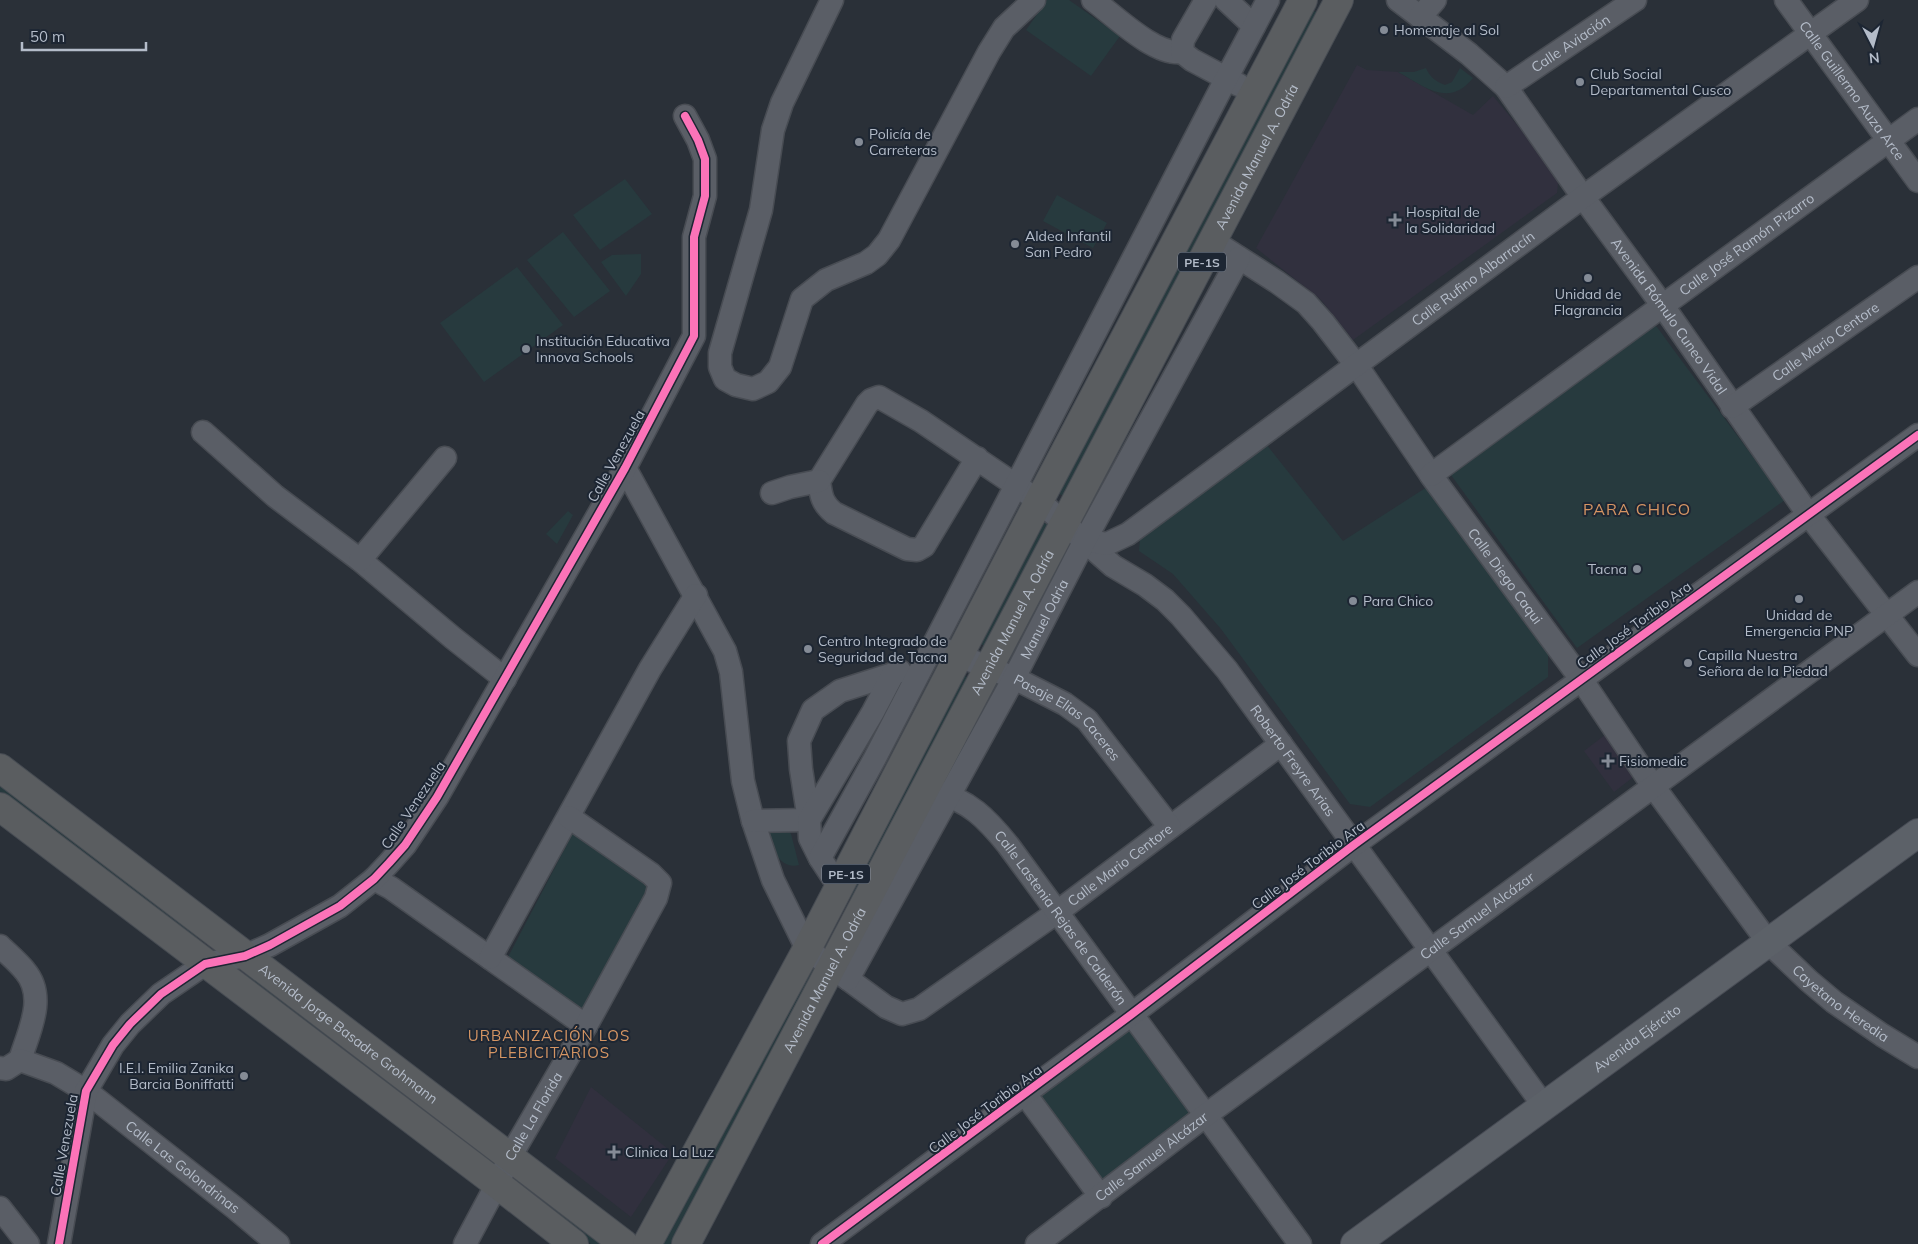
<svg xmlns="http://www.w3.org/2000/svg" width="1918" height="1244" font-family="Mulish,sans-serif">
  <style>
    .medical { fill: #31303e }
    .green { fill: #273a3e }
    .lines { fill: none; stroke-linecap: round; stroke-linejoin: round }
    .minor-casing { stroke: #484c53; stroke-width: 25 }
    .major-casing { stroke: #484c55; stroke-width: 30 }
    .highway-casing { stroke: #474c53; stroke-width: 30 }
    .minor { stroke: #5a5e66; stroke-width: 22 }
    .major { stroke: #5c6168; stroke-width: 28 }
    .highway { stroke: #5a5d60; stroke-width: 28 }
    .cycleway-casing { stroke: #1d2633; stroke-width: 11 }
    .cycleway { stroke: #fb73b8; stroke-width: 8 }
    .poi-dot { fill: #848b96; stroke: #1d2633; stroke-width: 2 }
    .labels { text-anchor: middle; dominant-baseline: central; stroke-width: 4; stroke-linejoin: round; paint-order: stroke }
    .shield { fill: #1d2633; stroke: #878f9c; stroke-width: 1 }
    .shield-label { font-size: 12px; font-weight: bold; fill: #b4bcc9 }
    .poi-label { font-size: 14px; fill: #b4bcc9; stroke: #1d2633; text-anchor: start }
    .street-label { font-size: 14px; fill: #b4bcc9; stroke: #1d2633 }
    .neighbourhood-label { font-size: 15px; letter-spacing: 1px; fill: #d59563; stroke: #1d2633 }
    .quarter-label { font-size: 16px; letter-spacing: 1px; fill: #d59563; stroke: #1d2633 }
  </style>
  <rect width="100%" height="100%" fill="#2a3038"/>
  <path class="medical" d="M1357,65L1367,70L1398,72L1473,115L1493,96L1559,175L1557,193L1353,340L1321,300L1256,248Z
    M1605,735L1633,772L1632,778L1614,792L1584,751Z
    M591,1087L673,1153L631,1217L555,1158Z"/>
  <path class="green" d="M1047,0H1069L1120,36L1091,76L1026,30Z
    M1315,11L1321,16L1064,497L1057,492L1304,13Z
    M1426,68C1430,77 1435,81 1445,85L1452,82L1460,68L1473,78C1449,108 1425,87 1398,72H1414Z
    M625,179L652,214L600,250L573,215Z
    M1057,195L1107,223L1093,248L1043,221Z
    M563,232L610,291L574,317L527,260Z
    M641,254V274L626,296L601,262L612,255Z
    M517,267L563,325L484,382L440,323Z
    M1654,326L1657,327L1673,349L1785,500L1577,648L1451,475Z
    M1266,444L1343,541L1427,487L1548,654V677L1370,807L1350,804L1221,629L1173,574L1139,551L1140,539Z
    M568,511L573,515L557,544L546,534Z
    M1039,522L1047,524L1049,529L985,646L977,642Z
    M957,674L968,677L969,682L858,900L847,896Z
    M0,782L196,932L197,938L189,940L0,798Z
    M783,826L791,834L799,865C779,870 767,844 770,828Z
    M574,831L650,884L581,1012L508,957Z
    M806,965L818,971L678,1244H662Z
    M252,972L490,1158L486,1164L244,980L246,974Z
    M1130,1028L1195,1113L1101,1186L1039,1097Z
    M512,1172L609,1244H591L511,1183Z"/>
  <g class="lines">
    <g class="minor-casing">
      <g id="minor">
        <path d="M832,0L782,103L773,130L761,210L720,353V367L725,379L736,385L753,389L768,382L780,367L802,299L826,280L866,263L877,255L889,240L989,52L1004,28L1034,0"/>
        <path d="M1093,0C1115,16 1155,56 1182,52"/>
        <path d="M1206,0L1183,40L1182,52L1192,60L1239,85"/>
        <path d="M1226,0L1254,26"/>
        <path id="s1" d="M1398,0L1469,54L1506,87L1583,197L1663,306L1808,514L1918,655"/>
        <path id="s2" d="M1786,0L1918,181"/>
        <path d="M1420,17L1435,0"/>
        <path id="s3" d="M1506,87L1635,0"/>
        <path id="s4" d="M1213,241L1277,282L1306,303L1323,322L1357,366L1433,478L1581,679L1653,786L1768,942L1809,981L1834,1002L1882,1035L1918,1057"/>
        <path id="s5" d="M1732,407L1918,277"/>
        <path d="M203,432L275,496L360,560L453,638L505,679"/>
        <path id="s6" d="M977,458L924,546L917,550L907,549L834,513C822,503 821,496 819,481L867,404L871,400L879,397L921,421L1039,501L1113,566L1145,585L1165,600L1181,616L1227,670L1544,1106"/>
        <path id="s7" d="M625,468L725,651L731,672L743,781L753,821L773,880L807,949L886,1007L902,1014L919,1009L1056,913L1281,744"/>
        <path id="s8" d="M1431,475L1918,119"/>
        <path d="M772,493L790,487L819,481"/>
        <path id="s9" d="M1085,540L1107,544L1128,534L1147,520L1583,197L1857,0"/>
        <path d="M360,560L445,458"/>
        <path id="s10" d="M943,649L1014,678L1065,704L1087,720L1170,827"/>
        <path id="s11" d="M935,792C969,800 987,819 1008,845L1300,1244"/>
        <path d="M753,821L809,820L801,769L799,741L813,710L840,691L893,674"/>
        <path d="M820,858L810,838L809,820L873,712L893,674L900,671"/>
        <path d="M374,879L391,888L586,1026"/>
        <path d="M839,887L820,858L875,758L1226,79L1268,0"/>
        <path d="M0,946C8,954 18,962 25,971C47,997 29,1031 20,1060"/>
        <path d="M490,958L650,669L696,595"/>
        <path id="s12" d="M848,979L1014,678L1085,540L1239,258"/>
        <path id="s13" d="M0,1068L6,1069L20,1060L56,1073L86,1091L235,1208L278,1244"/>
        <path d="M1025,1094L1101,1197"/>
        <path d="M0,1208L28,1244"/>
        <path d="M59,1244L86,1091L113,1045L130,1024L161,994L205,964L245,956L270,945L340,906L374,879L389,863L405,845L437,797L625,468L694,336V237L705,196V159L698,140L685,116"/>
        <path id="s14" d="M465,1244L497,1184L510,1157L586,1026L656,898L660,883L651,874L569,817"/>
        <path d="M822,1244L1132,1014L1355,844L1918,435"/>
        <path id="s15" d="M1037,1244L1206,1115L1918,592"/>
      </g>
    </g>
    <g class="major-casing">
      <g id="major">
        <path id="s16" d="M1355,1244L1918,833"/>
      </g>
    </g>
    <g class="highway-casing">
      <g id="highway">
        <path id="s17" d="M0,768L624,1244"/>
        <path d="M0,807L497,1184L574,1244"/>
        <path d="M647,1244L807,949L1039,501L1303,0"/>
        <path id="s18" d="M686,1244L1339,0"/>
      </g>
    </g>
    <use href="#minor" class="minor"/>
    <use href="#major" class="major"/>
    <use href="#highway" class="highway"/>
    <g class="cycleway-casing">
      <path id="cycleway" d="M59,1244L86,1091L113,1045L130,1024L161,994L205,964L245,956L270,945L340,906L374,879L389,863L405,845L437,797L625,468L694,336V237L705,196V159L698,140L685,116
        M822,1244L1132,1014L1355,844L1918,435"/>
    </g>
    <use href="#cycleway" class="cycleway"/>
  </g>
  <g class="poi-dot">
    <circle cx="1384" cy="30" r="5"/>
    <circle cx="1580" cy="82" r="5"/>
    <circle cx="859" cy="142" r="5"/>
    <path d="M1392.5 212.5h5v5h5v5h-5v5h-5v-5h-5v-5h5z"/>
    <circle cx="1015" cy="244" r="5"/>
    <circle cx="1588" cy="278" r="5"/>
    <circle cx="526" cy="349" r="5"/>
    <circle cx="1637" cy="569" r="5"/>
    <circle cx="1799" cy="599" r="5"/>
    <circle cx="1353" cy="601" r="5"/>
    <circle cx="808" cy="649" r="5"/>
    <circle cx="1688" cy="663" r="5"/>
    <path d="M1605.5 753.5h5v5h5v5h-5v5h-5v-5h-5v-5h5z"/>
    <circle cx="244" cy="1076" r="5"/>
    <path d="M611.5 1144.5h5v5h5v5h-5v5h-5v-5h-5v-5h5z"/>
  </g>
  <g class="labels">
    <g class="shield">
      <rect x="1178" y="252.5" width="48" height="19" rx="4"/>
      <rect x="822" y="864.5" width="48" height="19" rx="4"/>
    </g>
    <g class="shield-label">
      <text x="1202" y="262">PE-1S</text>
      <text x="846" y="874">PE-1S</text>
    </g>
    <g class="poi-label">
      <text x="1394" y="30">Homenaje al Sol</text>
      <text x="1590" y="74">Club Social<tspan x="1590" dy="16">Departamental Cusco</tspan></text>
      <text x="869" y="134">Policía de<tspan x="869" dy="16">Carreteras</tspan></text>
      <text x="1406" y="212">Hospital de<tspan x="1406" dy="16">la Solidaridad</tspan></text>
      <text x="1025" y="236">Aldea Infantil<tspan x="1025" dy="16">San Pedro</tspan></text>
      <text x="1588" y="294" text-anchor="middle">Unidad de<tspan x="1588" dy="16">Flagrancia</tspan></text>
      <text x="536" y="341">Institución Educativa<tspan x="536" dy="16">Innova Schools</tspan></text>
      <text x="1627" y="569" text-anchor="end">Tacna</text>
      <text x="1363" y="601">Para Chico</text>
      <text x="1799" y="615" text-anchor="middle">Unidad de<tspan x="1799" dy="16">Emergencia PNP</tspan></text>
      <text x="818" y="641">Centro Integrado de<tspan x="818" dy="16">Seguridad de Tacna</tspan></text>
      <text x="1698" y="655">Capilla Nuestra<tspan x="1698" dy="16">Señora de la Piedad</tspan></text>
      <text x="1619" y="761">Fisiomedic</text>
      <text x="234" y="1068" text-anchor="end">I.E.I. Emilia Zanika<tspan x="234" dy="16">Barcia Boniffatti</tspan></text>
      <text x="625" y="1152">Clinica La Luz</text>
    </g>
    <g class="street-label">
      <text stroke="none"><textPath href="#s3" startOffset="78">Calle Aviación</textPath></text>
      <text stroke="none"><textPath href="#s2" startOffset="112">Calle Guillermo Auza Arce</textPath></text>
      <text stroke="none"><textPath href="#s18" startOffset="1228">Avenida Manuel A. Odría</textPath></text>
      <text stroke="none"><textPath href="#s8" startOffset="391">Calle José Ramón Pizarro</textPath></text>
      <text stroke="none"><textPath href="#s9" startOffset="475">Calle Rufino Albarracín</textPath></text>
      <text stroke="none"><textPath href="#s1" startOffset="420">Avenida Rómulo Cuneo Vidal</textPath></text>
      <text stroke="none"><textPath href="#s5" startOffset="114">Calle Mario Centore</textPath></text>
      <text transform="translate(616 456) rotate(-61)">Calle Venezuela</text>
      <text stroke="none"><textPath href="#s4" startOffset="450">Calle Diego Caqui</textPath></text>
      <text stroke="none"><textPath href="#s12" startOffset="410">Manuel Odria</textPath></text>
      <text stroke="none"><textPath href="#s18" startOffset="702">Avenida Manuel A. Odría</textPath></text>
      <text transform="translate(1634 625) rotate(-36)">Calle José Toribio Ara</text>
      <text stroke="none"><textPath href="#s10" startOffset="144">Pasaje Elias Caceres</textPath></text>
      <text stroke="none"><textPath href="#s6" startOffset="901">Roberto Freyre Arias</textPath></text>
      <text transform="translate(413 805) rotate(-56)">Calle Venezuela</text>
      <text stroke="none"><textPath href="#s7" startOffset="901">Calle Mario Centore</textPath></text>
      <text transform="translate(1308 865) rotate(-37)">Calle José Toribio Ara</text>
      <text stroke="none"><textPath href="#s15" startOffset="549">Calle Samuel Alcázar</textPath></text>
      <text stroke="none"><textPath href="#s11" startOffset="182">Calle Lastenia Rejas de Calderón</textPath></text>
      <text stroke="none"><textPath href="#s18" startOffset="298">Avenida Manuel A. Odría</textPath></text>
      <text stroke="none"><textPath href="#s4" startOffset="996">Cayetano Heredia</textPath></text>
      <text stroke="none"><textPath href="#s17" startOffset="438">Avenida Jorge Basadre Grohmann</textPath></text>
      <text stroke="none"><textPath href="#s16" startOffset="349">Avenida Ejército</textPath></text>
      <text transform="translate(985 1109) rotate(-37)">Calle José Toribio Ara</text>
      <text stroke="none"><textPath href="#s14" startOffset="145">Calle La Florida</textPath></text>
      <text transform="translate(64 1145) rotate(-80)">Calle Venezuela</text>
      <text stroke="none"><textPath href="#s15" startOffset="144">Calle Samuel Alcázar</textPath></text>
      <text stroke="none"><textPath href="#s13" startOffset="219">Calle Las Golondrinas</textPath></text>
    </g>
    <g class="neighbourhood-label">
      <text x="549" y="1035">URBANIZACIÓN LOS<tspan x="549" dy="17">PLEBICITARIOS</tspan></text>
    </g>
    <g class="quarter-label">
      <text x="1637" y="509">PARA CHICO</text>
    </g>
  </g>
  <g transform="translate(1873 45) rotate(174)" stroke="#1d2633" stroke-width="4" paint-order="stroke">
  <path d="M0-4L9 19L0 12L-9 19Z" fill="#b4bcc9"/>
  <text y="-8" font-size="14" font-weight="bold" text-anchor="middle" fill="#b4bcc9">N</text>
  </g>
  <path d="M22 42v8h124v-8" fill="none" stroke="#b4bcc9" stroke-width="2.5"/>
  <text x="30" y="42" font-size="15" fill="#b4bcc9" stroke="#1d2633" stroke-width="4" paint-order="stroke">50 m</text>
</svg>
